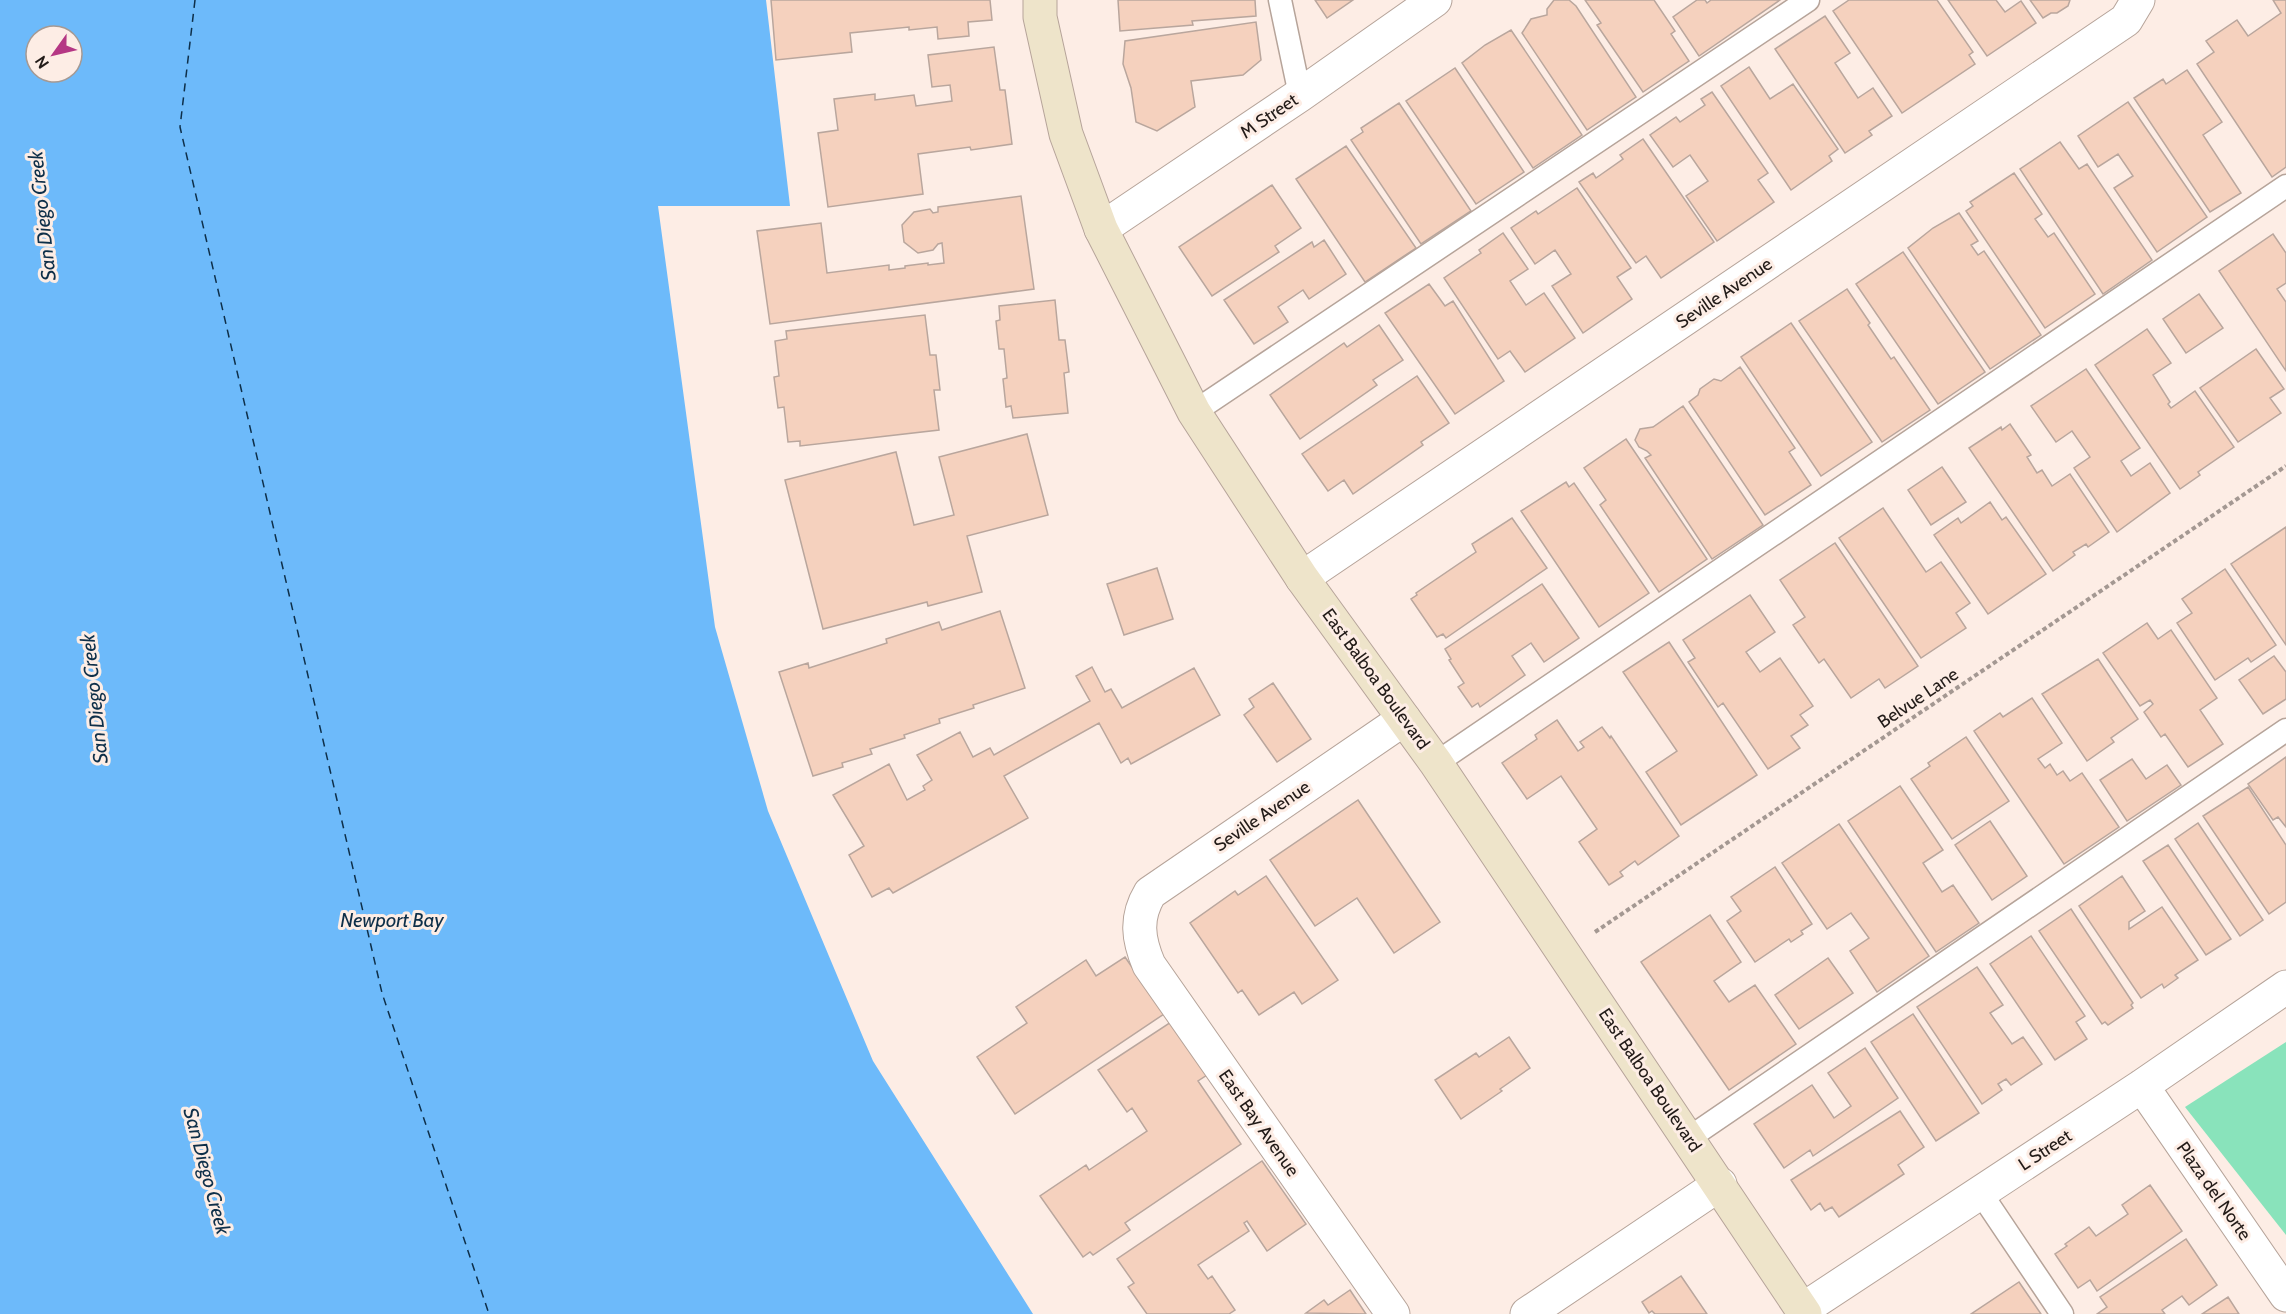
<svg xmlns="http://www.w3.org/2000/svg" width="2286" height="1314" font-family="Cabin,sans-serif">
  <style>
    .green { fill: #89e3bb }
    .water { fill: #6dbafa; fill-rule: evenodd }
    .lines { fill: none; stroke-linecap: round; stroke-linejoin: round }
    .ferry { stroke: #0e2f49; stroke-width: 1.5; stroke-dasharray: 8 6; stroke-linecap: butt }
    .building { fill: #f5d1be; stroke: #b9a69d; stroke-width: 1.5 }
    .lane-casing { stroke: #b6a49a; stroke-width: 25 }
    .street-casing { stroke: #b6a49a; stroke-width: 35 }
    .secondary-casing { stroke: #b6a49a; stroke-width: 35 }
    .path { stroke: #a49892; stroke-width: 4; stroke-dasharray: 4.5 3; stroke-linecap: butt }
    .lane { stroke: #fff; stroke-width: 22 }
    .street { stroke: #fff; stroke-width: 33 }
    .secondary { stroke: #eee4ca; stroke-width: 33 }
    .labels { text-anchor: middle; dominant-baseline: central; stroke-width: 6; stroke-linejoin: round; paint-order: stroke }
    .street-label { font-size: 18px; fill: #221b18; stroke: #fdede5 }
    .water-label { font-size: 20px; font-style: italic; fill: #0e2f49; stroke: #fdede5 }
  </style>
  <rect width="100%" height="100%" fill="#fdede5"/>
  <path class="green" d="M2286,1042V1235L2185,1107Z"/>
  <path class="water" d="M0,0H766L790,206H658L715,627L768,811L873,1061L1033,1314H0ZM36,36H72V72H36Z"/>
  <g class="lines">
    <path class="ferry" d="M195,0L180,127L382,993L489,1314"/>
  </g>
  <path class="building" d="M771,0H990L992,20L968,22L969,36L938,39L937,27L909,30V27L850,33L852,52L776,60Z
    M1118,0H1255L1256,16L1192,21L1193,25L1120,31Z
    M1315,0H1353L1327,18Z
    M1554,0H1569L1576,6L1636,97L1587,130L1522,33L1531,19L1547,15V9Z
    M1585,0H1654L1675,31L1671,34L1689,61L1643,92L1597,25L1601,23Z
    M1697,0H1705L1707,3L1711,0H1780L1699,56L1673,17Z
    M1849,0H1937L1973,52L1969,55L1975,64L1902,113L1833,11Z
    M1948,0H1996L2005,12L2021,1L2036,23L1987,56Z
    M2030,0H2070L2068,6L2057,13H2051L2043,18Z
    M2273,0H2286V167L2272,177L2197,64L2214,52L2206,41L2237,20L2248,36L2281,13Z
    M1825,16L1850,53L1835,63L1858,98L1873,88L1892,116L1869,131L1872,135L1845,153L1775,49Z
    M1256,22L1261,60L1243,75L1191,81L1195,107L1157,131L1136,122L1131,88L1123,64L1125,41Z
    M1511,30L1582,135L1533,168L1462,63L1485,45Z
    M994,47L1000,90H1005L1012,144L971,150L970,147L918,154L923,194L828,207L818,133L838,130L834,99L875,94V100L914,95L916,106L952,101L950,85L932,87L928,55Z
    M1749,67L1770,99L1793,84L1838,149L1829,156L1832,161L1791,190L1721,86Z
    M1455,68L1524,172L1476,204L1406,101Z
    M2187,70L2222,122L2203,135L2241,193L2210,212L2134,98L2163,79L2166,84Z
    M1712,92L1768,173L1758,180L1774,202L1717,241L1686,196L1708,181L1690,155L1673,167L1650,135L1676,117L1680,122L1705,105L1701,99Z
    M2128,102L2207,217L2157,252L2114,188L2133,176L2118,154L2098,167L2078,136Z
    M1399,103L1471,211L1421,244L1351,140L1363,132L1361,128Z
    M1643,139L1714,242L1661,278L1646,256L1636,263L1579,182L1593,173L1596,178L1623,159L1620,155Z
    M2060,142L2079,169L2087,164L2152,260L2103,294L2020,169Z
    M1346,146L1416,248L1365,282L1296,179Z
    M2014,173L2042,214L2035,219L2048,237L2054,233L2095,294L2045,328L1966,211L1973,206L1970,202Z
    M1272,185L1301,228L1275,246L1279,252L1212,296L1179,247Z
    M1577,188L1631,268L1617,277L1632,299L1583,333L1552,286L1571,274L1555,250L1535,264L1511,228L1536,211L1538,214Z
    M1021,196L1034,289L770,324L757,231L821,223L827,273L889,265V270L905,268V266L928,263V265L944,263L942,243L938,244L933,250L918,253L904,242L902,225L914,212L930,209L933,213L938,212V207Z
    M1959,213L1978,241L1971,245L1978,255L1984,251L2041,335L1990,369L1908,248L1933,228Z
    M1503,233L1528,269L1510,281L1526,305L1544,293L1575,338L1525,372L1510,351L1498,359L1444,278L1481,253L1479,250Z
    M2273,234L2286,253V283L2277,289L2286,302V371L2219,271Z
    M1324,240L1346,274L1309,299L1303,290L1278,307L1288,322L1254,344L1224,300L1312,242L1314,247Z
    M1903,252L1985,372L1938,404L1856,284Z
    M1429,284L1445,306L1453,301L1504,381L1455,414L1385,313Z
    M1847,289L1870,323L1868,325L1891,359L1894,357L1930,410L1882,442L1799,321Z
    M2199,294L2223,328L2186,353L2163,319Z
    M1055,300L1059,340H1065L1069,372L1064,373L1068,413L1013,418L1011,406L1006,407L1003,379L1007,378L1004,349H999L996,321L1000,320L999,306Z
    M925,315L930,355H936L940,390H934L939,430L800,446V441L788,442L784,407L778,408L774,377L779,376L775,341L787,339L786,331Z
    M1791,323L1872,442L1821,476L1741,357Z
    M1379,325L1403,360L1373,380L1377,385L1300,439L1270,395L1344,343L1347,347Z
    M2147,329L2171,363L2153,375L2170,402L2168,404L2171,408L2195,391L2234,447L2198,472L2200,475L2180,489L2095,365Z
    M2256,349L2284,389L2270,398L2281,413L2238,442L2200,388Z
    M1740,367L1795,448L1789,452L1811,485L1765,515L1689,402L1698,395L1700,389L1714,379L1721,381Z
    M2086,369L2140,448L2121,461L2131,476L2150,463L2170,493L2117,532L2074,468L2090,457L2072,431L2056,442L2031,406Z
    M1417,376L1449,423L1421,442L1423,445L1353,494L1344,480L1328,491L1302,454Z
    M1683,406L1763,525L1712,559L1645,458L1651,455L1647,451L1639,447L1635,440L1640,429L1653,427Z
    M2010,424L2031,455L2027,457L2037,473L2042,470L2052,486L2070,474L2109,532L2088,547L2086,544L2073,552L2075,555L2053,571L1969,448L2001,427L2002,430Z
    M1027,434L1048,515L967,536L982,592L928,606L927,602L823,629L785,480L896,452L914,525L954,515L939,457Z
    M1626,439L1707,559L1659,592L1600,505L1606,500L1584,468Z
    M1942,467L1966,502L1931,525L1908,490Z
    M1566,482L1569,487L1574,483L1649,593L1599,627L1521,511Z
    M1990,502L2002,520L2006,517L2046,574L1988,614L1934,535L1958,518L1961,523Z
    M1883,508L1926,572L1941,562L1970,603L1956,613L1966,628L1921,658L1839,538Z
    M1512,518L1547,568L1446,638L1443,634L1437,637L1411,599L1417,595L1416,593L1476,552L1472,544Z
    M2286,527V645L2231,564Z
    M1835,543L1918,666L1885,688L1879,679L1851,698L1824,659L1819,663L1793,625L1805,617L1780,580Z
    M1157,568L1173,619L1124,635L1107,584Z
    M2225,569L2276,645L2251,662L2248,658L2215,680L2177,623L2192,613L2182,599Z
    M1542,584L1579,638L1544,662L1531,643L1512,656L1525,675L1480,707L1478,703L1472,707L1458,687L1464,683L1449,660L1451,659L1445,649Z
    M1750,595L1775,632L1746,652L1760,672L1780,658L1813,706L1800,715L1808,725L1791,736L1800,748L1768,769L1723,703L1718,707L1688,662L1695,658L1683,640Z
    M1000,611L1025,688L973,705L974,708L939,719L940,723L904,735L905,738L870,749L872,754L842,763L843,767L813,776L779,672L808,663L809,668L887,643L886,639L939,622L942,630Z
    M2147,623L2158,639L2171,630L2217,698L2200,710L2223,744L2188,767L2165,734L2161,737L2144,712L2153,704L2150,700L2140,706L2103,653Z
    M1669,642L1757,775L1681,825L1646,772L1677,751L1623,672Z
    M2274,656L2286,672V699L2263,714L2239,680Z
    M2098,659L2138,719L2111,738L2114,742L2087,761L2042,694Z
    M1092,667L1105,692L1111,689L1122,708L1194,668L1220,715L1131,764L1128,758L1121,763L1099,723L1004,776L1028,818L893,893L889,888L872,897L849,855L864,846L833,795L889,764L907,800L925,790L923,786L932,780L917,755L960,732L973,757L990,748L994,755L1090,701L1076,676Z
    M1273,683L1311,739L1277,762L1244,715L1254,707L1249,699Z
    M2032,698L2062,743L2038,759L2045,768L2050,764L2057,775L2063,771L2070,781L2082,773L2119,827L2064,864L1974,731L2000,713L2003,717Z
    M1557,720L1578,751L1584,747L1580,742L1602,727L1610,738L1611,736L1679,836L1638,865L1635,861L1620,872L1623,876L1609,885L1579,842L1597,829L1561,776L1527,799L1502,763L1537,739L1535,735Z
    M1966,737L2009,801L1952,839L1911,779L1930,766L1928,763Z
    M2286,757V827L2278,817L2273,820L2248,784Z
    M2132,759L2146,779L2167,765L2181,785L2127,821L2100,780Z
    M1900,786L1943,850L1923,863L1942,892L1953,885L1979,923L1936,952L1848,821Z
    M2248,787L2286,845V902L2269,914L2203,816Z
    M1358,800L1440,922L1394,953L1357,898L1315,926L1270,860Z
    M1990,821L2027,876L1992,900L1955,845Z
    M2198,823L2263,920L2240,936L2175,839Z
    M1839,824L1929,956L1877,992L1850,951L1869,938L1851,913L1827,929L1782,863Z
    M2168,845L2231,939L2206,955L2143,861Z
    M1775,867L1812,924L1801,931L1803,934L1791,942L1789,939L1755,962L1727,921L1741,911L1731,897Z
    M1266,876L1338,980L1302,1004L1294,992L1259,1015L1242,990L1238,993L1190,923L1235,891L1238,895Z
    M2122,876L2145,911L2129,922V929L2162,907L2198,960L2175,975L2178,978L2164,988L2162,984L2141,998L2079,906Z
    M2071,909L2133,1003L2131,1005L2133,1008L2108,1025L2105,1022L2102,1024L2039,931Z
    M1710,915L1741,962L1714,981L1729,1002L1755,985L1796,1044L1729,1090L1641,962Z
    M2031,936L2085,1016L2076,1022L2087,1039L2055,1060L1990,964Z
    M1125,957L1164,1014L1015,1114L977,1057L1027,1023L1016,1007L1086,960L1096,976Z
    M1828,958L1853,993L1799,1029L1775,995Z
    M1977,967L2003,1005L1990,1013L2012,1044L2023,1037L2042,1064L2011,1085L2006,1079L1998,1084L2002,1090L1982,1104L1917,1007Z
    M1913,1014L1979,1113L1936,1141L1871,1042Z
    M1171,1022L1207,1075L1198,1081L1241,1144L1125,1223L1130,1230L1093,1255L1090,1252L1083,1257L1040,1196L1086,1165L1089,1170L1147,1131L1132,1108L1127,1112L1098,1070Z
    M1509,1037L1530,1068L1500,1089L1502,1091L1461,1119L1435,1080L1476,1053L1479,1057Z
    M1865,1048L1898,1098L1813,1156L1810,1150L1784,1168L1754,1124L1812,1085L1834,1118L1851,1106L1828,1073Z
    M1900,1111L1924,1147L1898,1165L1904,1174L1839,1217L1832,1207L1825,1211L1820,1203L1811,1210L1791,1180Z
    M1262,1161L1306,1224L1267,1251L1247,1221L1244,1223L1249,1231L1198,1265L1208,1279L1212,1276L1235,1310L1229,1314H1147L1128,1287L1134,1283L1117,1259Z
    M2150,1185L2182,1231L2097,1291L2090,1280L2078,1288L2055,1254L2067,1246L2065,1244L2089,1227L2096,1236L2128,1214L2122,1205Z
    M2186,1239L2217,1285L2189,1305L2182,1296L2162,1310L2165,1314H2097L2107,1307L2100,1297Z
    M1681,1276L1707,1314H1655L1652,1311L1649,1313L1642,1302Z
    M2019,1282L2041,1314H1971Z
    M1350,1290L1366,1314L1306,1313L1324,1300L1328,1305Z
    M2228,1297L2239,1314H2202Z"/>
  <g class="lines">
    <g class="lane-casing">
      <path id="lane" d="M1280,0L1300,95
        M1194,412L1808,0
        M1436,763L2286,186
        M1689,1138L2286,730
        M1980,1192L2062,1314"/>
    </g>
    <g class="street-casing">
      <path id="street" d="M1101,229L1300,95L1435,0
        M1302,578L2126,20L2138,0
        M2142,1086L2286,1295
        M1802,1310L2142,1086L2286,987
        M1393,1314L1149,965C1138,939 1135,918 1150,893L1404,719
        M1527,1314L1720,1184"/>
    </g>
    <g class="secondary-casing">
      <path id="secondary" d="M1040,0V17L1066,134L1101,229L1194,412L1302,578L1436,763L1805,1314"/>
    </g>
    <path class="path" d="M1595,932L2286,466"/>
    <use href="#lane" class="lane"/>
    <use href="#street" class="street"/>
    <use href="#secondary" class="secondary"/>
  </g>
  <g class="labels">
    <g class="street-label">
      <text transform="translate(1269 116) rotate(-34)">M Street</text>
      <text transform="translate(1724 293) rotate(-34)">Seville Avenue</text>
      <text transform="translate(1376 679) rotate(54)">East Balboa Boulevard</text>
      <text transform="translate(1918 698) rotate(-34)">Belvue Lane</text>
      <text transform="translate(1262 816) rotate(-34)">Seville Avenue</text>
      <text transform="translate(1650 1080) rotate(56)">East Balboa Boulevard</text>
      <text transform="translate(1259 1123) rotate(55)">East Bay Avenue</text>
      <text transform="translate(2045 1150) rotate(-33)">L Street</text>
      <text transform="translate(2214 1191) rotate(55)">Plaza del Norte</text>
    </g>
    <g class="water-label">
      <text transform="translate(42 216) rotate(-96)">San Diego Creek</text>
      <text transform="translate(94 699) rotate(-96)">San Diego Creek</text>
      <text x="392" y="920">Newport Bay</text>
      <text transform="translate(207 1171) rotate(75)">San Diego Creek</text>
    </g>
  </g>
  <g transform="translate(54 54) rotate(236)"><circle r="28" fill="#fdede5" stroke="#a59993" stroke-width="1.5"/>
  <path d="M0-4.5L10 22L0 15L-10 22Z" fill="#b53784"/>
  <text y="-9" font-size="16" font-weight="bold" text-anchor="middle" fill="#221b18">N</text>
  </g>
</svg>
